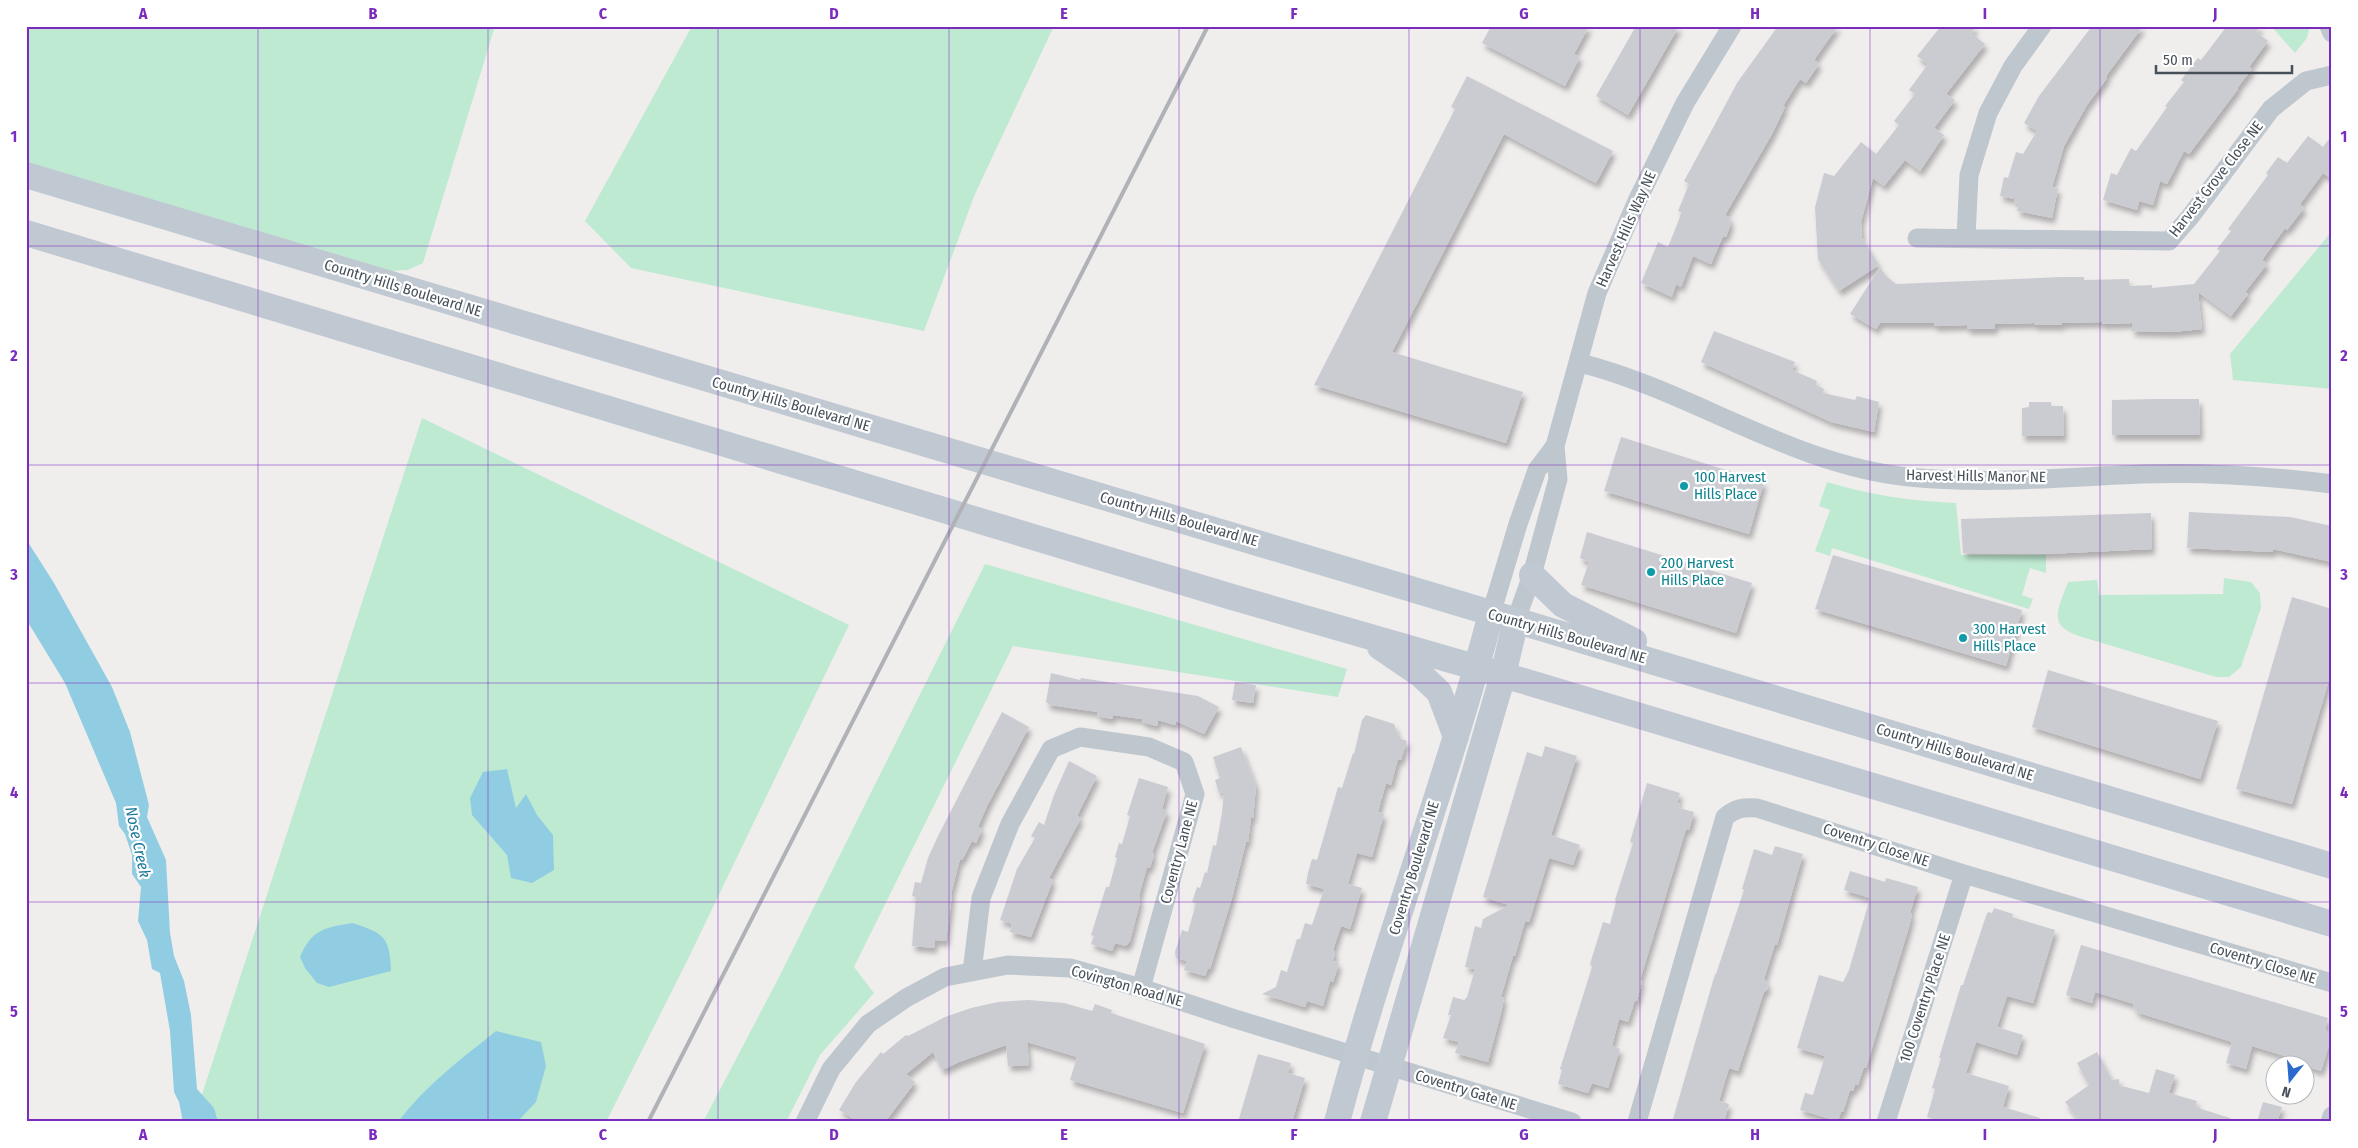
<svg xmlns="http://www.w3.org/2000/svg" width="2358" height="1148" font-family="'Fira Sans Condensed',sans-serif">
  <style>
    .green { fill: #bfead2 }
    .water { fill: #91cde2 }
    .building { fill: #cbccd2; filter: url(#shadow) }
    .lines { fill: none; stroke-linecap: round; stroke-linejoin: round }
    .street { stroke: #bfc7ce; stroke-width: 19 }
    .secondary { stroke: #c0c8d2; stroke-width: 26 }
    .rail { stroke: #b0b2b7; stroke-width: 4 }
    .grid { fill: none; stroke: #7b2cbf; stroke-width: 1; stroke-opacity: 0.55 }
    .culture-dot { fill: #0f9aa8; stroke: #fff; stroke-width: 2 }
    .labels { text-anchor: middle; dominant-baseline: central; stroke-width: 4.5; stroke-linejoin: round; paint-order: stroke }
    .street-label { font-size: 15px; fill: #475059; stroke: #fff }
    .culture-label { font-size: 15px; fill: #0d838f; stroke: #fff; text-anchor: start }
    .water-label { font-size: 16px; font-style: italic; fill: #1a7799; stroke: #fff }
    .neatline { fill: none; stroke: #7b2cbf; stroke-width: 2 }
    .grid-label { font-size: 16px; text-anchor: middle; font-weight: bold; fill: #7b2cbf }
  </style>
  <defs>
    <filter id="shadow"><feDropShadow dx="3" dy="5.5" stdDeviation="2.5" flood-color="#0004"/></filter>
  </defs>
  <rect width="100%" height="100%" fill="#f0eded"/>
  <path class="green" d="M26,26H495L423,263L408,270L391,271L26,162Z
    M692,26H1054L975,194L924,331L631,268L585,221Z
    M2271,26H2310L2307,38L2295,53Z
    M2332,231V389L2233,380L2230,354Z
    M422,418L849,625L687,961L606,1122H193Z
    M1827,482C1869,495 1912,501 1956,503L1961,555H2046V573L2030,568L2022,595L2033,599L2029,609L1832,548L1830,556L1815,551L1830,510L1819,506Z
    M985,564L1347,669L1338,697L1013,646L854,967L874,993L820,1055L786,1122H703L777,981Z
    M2224,578L2251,582L2260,593L2261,608L2241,667L2229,677H2216L2082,637C2046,626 2058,610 2068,582L2097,580L2099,595L2223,594Z"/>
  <path class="water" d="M26,539L54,583L112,687L130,732L149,805L147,817L166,860L170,933L174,956L184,981L191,1015L197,1089L214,1108L218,1122H183L179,1102L174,1092L170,1031L160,973L152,969L147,940L138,921L141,887L132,874V855L125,834L119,826L116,803L65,683L26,619Z
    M507,769L516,808L526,794L537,815L553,835L554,870L532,883L511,878L507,855L472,815L470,798L483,772Z
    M352,923C384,933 390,937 391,971L329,987L317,983L305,968L300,957C312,929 324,928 352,923Z
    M496,1031L541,1042L546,1066L536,1102L517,1122H398C427,1084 460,1060 496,1031Z"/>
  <path class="building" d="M1491,26H1589L1574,54L1580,57L1565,86L1482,43Z
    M1636,26H1679L1628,115L1596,96Z
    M1778,26H1838L1814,60L1819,64L1806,83L1800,79L1783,106L1785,107L1772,134L1725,215L1731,218L1729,221L1731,223L1726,237L1723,236L1711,264L1693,256L1681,287L1676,284L1672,297L1641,283L1658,242L1668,247L1680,217L1681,212L1678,211L1689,184L1684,181L1714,126L1737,83Z
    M1941,26H1976L1971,33L1985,44L1946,94L1955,100L1934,128L1944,135L1920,171L1905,160L1884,186L1873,178L1861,222L1862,238L1879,265L1839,291L1818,259L1815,207L1824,173L1834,176L1861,142L1876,154L1899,125L1894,121L1915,94L1909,90L1928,64L1917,56Z
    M2092,26H2143L2106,76L2107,78L2087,105L2064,146L2052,187L2058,188L2052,218L2017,211L2019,204L2014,203L2015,199L2000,196L2004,177L2008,178L2016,152L2023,154L2037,131L2024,123L2039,96Z
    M2227,26H2261L2256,32L2268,41L2249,67L2252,69L2237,88L2238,89L2189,154L2184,151L2167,184L2160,181L2153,205L2139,201L2137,210L2103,200L2111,173L2117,175L2131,148L2136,151L2167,107L2165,106L2184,82L2181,80L2198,58L2201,60Z
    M1467,76L1613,151L1596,183L1504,134L1392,352L1523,392L1506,443L1314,385L1455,109L1451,107Z
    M2332,135V179L2323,173L2300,204L2304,208L2287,230L2285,228L2262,260L2267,264L2245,292L2248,294L2231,316L2198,292L2202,329L2172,332L2132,331V323L2102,324V322L2062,323V325H2034V323L1995,324V329H1967V325L1934,326V323H1880L1876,329L1850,314L1880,267L1886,276L1896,284L2062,277H2084V280L2129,279V286L2152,285V288L2194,284L2220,251L2217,249L2231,231L2228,229L2268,175L2266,173L2278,157L2287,163L2308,136L2323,147Z
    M1714,331L1795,362L1792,370L1817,381L1816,385L1824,389L1823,393L1855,400L1857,396L1879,402L1874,432L1831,422L1701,362Z
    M2154,399H2199L2200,435H2112V400Z
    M2029,402H2051V406H2063L2064,436H2022V408L2029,407Z
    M1621,437L1764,482L1749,534L1604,491Z
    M2189,512L2290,517L2332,526V562L2273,549V552L2187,548Z
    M2151,513L2152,549L2046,554L1963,553L1961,519Z
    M1587,532L1752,583L1736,633L1581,585L1589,562L1580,558Z
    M1833,555L2022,610L2006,666L1815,609Z
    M2292,597L2332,609V670L2292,804L2236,789Z
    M2048,670L2218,721L2200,779L2032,727Z
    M1051,673L1080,680L1081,678L1198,696L1219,707L1204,734L1176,721L1175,725L1158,720L1157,726L1142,722V719L1113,715L1112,719L1097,716L1098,712L1050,705L1046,702Z
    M1235,682L1256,685L1253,703L1232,700Z
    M1002,712L1029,727L987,806L978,827L982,829L976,843L972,841L962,860L960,859L951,894L952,895L946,941L935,940L934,948L912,946L916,897L912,896L915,882L921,883L928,858L938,836Z
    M1366,715L1394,724L1399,738L1407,741L1401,760L1398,759L1391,785L1386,783L1378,812L1384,814L1372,857L1357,853L1348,884L1362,888L1350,929L1341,926L1333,950L1335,953L1333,961L1339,963L1333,982L1330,981L1323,1006L1307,1001L1305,1007L1262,994L1276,987L1281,970L1287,972L1297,939H1300L1305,923L1312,925L1324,889L1306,884L1308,873L1312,859L1317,860L1338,787L1342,788L1353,753L1354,754L1362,720Z
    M1545,746L1577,756L1551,835L1580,845L1573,865L1549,858L1529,922L1525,921L1515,956H1513L1501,997L1504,998L1501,1013L1488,1062L1455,1053L1459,1042L1443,1038L1451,1015H1448L1453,997L1464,1000L1467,997L1475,969L1465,967L1475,926L1481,928L1483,919L1509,905L1483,897L1527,752L1542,757Z
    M1241,747L1256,786L1253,818H1251L1248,842H1246L1232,898L1210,969L1208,968L1205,976L1184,970L1187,961L1176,958L1175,952L1182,930L1188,932L1196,903L1192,902L1197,887L1200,888L1205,872L1207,873L1213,845L1216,846L1222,813L1224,792L1219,793L1215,780L1220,778L1213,757Z
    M1069,761L1097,776L1077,816L1081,818L1049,878L1053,880L1031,937L1010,932L1012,924L1000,920L1017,869L1035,838L1031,836L1039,822L1044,825L1054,795Z
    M1139,778L1168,787L1162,809L1167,811L1152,853L1154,854L1150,868L1147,867L1139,896L1140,902L1130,941L1126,946L1115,943L1112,951L1091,944L1094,936L1091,935L1106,887H1109L1117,858L1115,857L1119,843L1122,844L1130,816L1127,815Z
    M1647,783L1680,793L1677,803L1680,804L1679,808L1694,812L1689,830L1686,829L1640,980L1642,981L1637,1001L1635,1000L1628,1022L1619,1019L1612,1046L1620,1049L1608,1088L1592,1083L1588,1093L1558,1084L1562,1070L1560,1069L1592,967L1590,964L1603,922L1610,924L1616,902L1615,900L1633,843L1630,842Z
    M1775,846L1803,854L1777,945L1775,944L1764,979L1768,984L1767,990L1764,992L1738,1071L1729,1068L1719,1101L1729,1104L1724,1122H1682L1673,1119L1715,974H1716L1744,890L1742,889L1754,849L1772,855Z
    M1850,871L1885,882L1886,878L1918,887L1910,913L1912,914L1909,927L1866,1068L1864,1067L1858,1085H1855L1853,1091L1850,1090L1843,1112H1841L1838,1121L1800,1110L1805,1093L1813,1095L1825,1056L1797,1048L1819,975L1843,982L1849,970L1870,898L1844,890Z
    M1994,908L2013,914L2012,917L2055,930L2033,1003L2007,996L1997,1027L2023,1035L2017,1055L1976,1042L1966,1073L2009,1086L2003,1107L2040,1118V1122H1944L1927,1117L1935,1089L1932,1088L1941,1058H1939L1961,985H1963L1986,916L1988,912L1992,913Z
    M2081,945L2328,1018L2325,1029L2331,1039L2321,1071L2294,1062L2295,1059L2252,1046L2246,1069L2226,1063L2232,1042L2136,1012L2137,1010L2133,1008L2134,1004L2095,992L2092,1003L2066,995Z
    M1029,1000L1064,1003L1092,1011L1095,1004L1112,1010L1111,1013L1205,1044L1183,1113L1070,1080L1077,1057L1027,1042L1029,1065L1008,1066L1006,1045L959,1062L942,1070L933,1052L906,1074L915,1082L885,1122H859L839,1110L856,1082L881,1052L883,1054L906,1035L908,1036L945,1017L971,1008L998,1002Z
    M2097,1052L2112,1080L2119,1079L2120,1087H2126L2149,1093L2156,1069L2175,1075L2169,1093L2197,1101L2195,1107L2230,1118V1122H2149L2144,1120L2080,1122L2065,1102L2089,1085L2077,1063Z
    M1258,1054L1291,1063L1288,1073L1305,1078L1292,1122H1238Z
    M2263,1102L2282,1107L2277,1122H2257Z"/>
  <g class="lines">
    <path class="street" d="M2329,26L2332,33
      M1966,237L1969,175L1988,113L2013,66L2042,26
      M1917,238L2169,241L2190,217L2271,109L2306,81L2332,75
      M1580,363C1692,391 1791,465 1909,477C1986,485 2065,477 2142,474C2206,472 2269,476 2332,484
      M1491,614L1518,524L1537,470L1555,446L1597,293L1637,201L1685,103L1732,26
      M1516,620L1532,575L1558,479L1555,446
      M972,972L981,898L1010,824L1051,749L1080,737L1149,747L1184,762L1195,794L1141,988
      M805,1122L831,1069L868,1024L906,998L945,977L1008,965L1070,968L1141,988L1232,1018L1572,1122
      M1637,1122L1725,817C1736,808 1743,807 1757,808L1964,874L2332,983
      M1886,1122L1964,874
      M2330,1122L2332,1116"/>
    <path class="secondary" d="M26,175C795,406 1564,633 2332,866
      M26,233L1232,597L1527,682L2332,924
      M1532,575L1563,605L1634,641
      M1380,647L1421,675L1439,692L1456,737
      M1337,1122C1382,951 1446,785 1491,614
      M1373,1122L1503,675L1516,620"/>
    <path class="rail" d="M648,1122L1208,26"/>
  </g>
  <path class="grid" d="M258,26V1122M488,26V1122M718,26V1122M949,26V1122M1179,26V1122M1409,26V1122M1640,26V1122M1870,26V1122M2100,26V1122M26,246H2332M26,465H2332M26,683H2332M26,902H2332"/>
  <g class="culture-dot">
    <circle cx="1684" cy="486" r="5"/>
    <circle cx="1651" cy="572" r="5"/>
    <circle cx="1963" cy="638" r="5"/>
  </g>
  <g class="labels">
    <g class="street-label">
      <text transform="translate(2216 179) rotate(-52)">Harvest Grove Close NE</text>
      <text transform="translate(1626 229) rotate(-66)">Harvest Hills Way NE</text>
      <text transform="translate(403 288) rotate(17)">Country Hills Boulevard NE</text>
      <text transform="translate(791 404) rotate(16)">Country Hills Boulevard NE</text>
      <text transform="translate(1976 476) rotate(1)">Harvest Hills Manor NE</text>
      <text transform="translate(1179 519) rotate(16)">Country Hills Boulevard NE</text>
      <text transform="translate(1567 636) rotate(16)">Country Hills Boulevard NE</text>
      <text transform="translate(1955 752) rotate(17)">Country Hills Boulevard NE</text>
      <text transform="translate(1876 845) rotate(18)">Coventry Close NE</text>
      <text transform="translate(1179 852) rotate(-75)">Coventry Lane NE</text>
      <text transform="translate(1414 868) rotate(-73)">Coventry Boulevard NE</text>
      <text transform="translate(2263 963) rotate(17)">Coventry Close NE</text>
      <text transform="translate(1127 986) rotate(16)">Covington Road NE</text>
      <text transform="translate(1925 998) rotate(-72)">100 Coventry Place NE</text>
      <text transform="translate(1466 1090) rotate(17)">Coventry Gate NE</text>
    </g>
    <g class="culture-label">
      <text x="1694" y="477">100 Harvest<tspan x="1694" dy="17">Hills Place</tspan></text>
      <text x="1661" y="563">200 Harvest<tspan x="1661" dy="17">Hills Place</tspan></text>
      <text x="1973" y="629">300 Harvest<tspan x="1973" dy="17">Hills Place</tspan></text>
    </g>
    <g class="water-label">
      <text transform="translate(138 842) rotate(78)">Nose Creek</text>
    </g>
  </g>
  <rect width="2358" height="1148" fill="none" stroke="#ffffff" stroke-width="55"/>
  <g transform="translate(2290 1080) rotate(197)"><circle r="24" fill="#ffffff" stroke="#b5b9bd"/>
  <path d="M0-4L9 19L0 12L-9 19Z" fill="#2b69cc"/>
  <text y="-8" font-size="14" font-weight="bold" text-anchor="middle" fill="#475059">N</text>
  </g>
  <path d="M2156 65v8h136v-8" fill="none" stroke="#475059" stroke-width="2.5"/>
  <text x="2163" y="65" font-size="15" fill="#475059" stroke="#ffffff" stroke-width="4" paint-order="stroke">50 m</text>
  <rect x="28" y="28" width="2302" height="1092" class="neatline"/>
  <g class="grid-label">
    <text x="143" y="19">A</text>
    <text x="373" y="19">B</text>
    <text x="603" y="19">C</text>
    <text x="834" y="19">D</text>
    <text x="1064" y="19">E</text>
    <text x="1294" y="19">F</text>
    <text x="1524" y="19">G</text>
    <text x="1755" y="19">H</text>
    <text x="1985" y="19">I</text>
    <text x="2215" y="19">J</text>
    <text x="14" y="142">1</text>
    <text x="2344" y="142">1</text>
    <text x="14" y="361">2</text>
    <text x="2344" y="361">2</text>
    <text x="14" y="580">3</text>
    <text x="2344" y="580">3</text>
    <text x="14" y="798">4</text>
    <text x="2344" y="798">4</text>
    <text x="14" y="1017">5</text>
    <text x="2344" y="1017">5</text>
    <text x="143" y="1140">A</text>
    <text x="373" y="1140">B</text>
    <text x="603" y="1140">C</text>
    <text x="834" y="1140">D</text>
    <text x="1064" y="1140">E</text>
    <text x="1294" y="1140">F</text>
    <text x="1524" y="1140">G</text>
    <text x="1755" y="1140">H</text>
    <text x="1985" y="1140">I</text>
    <text x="2215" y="1140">J</text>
  </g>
</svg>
